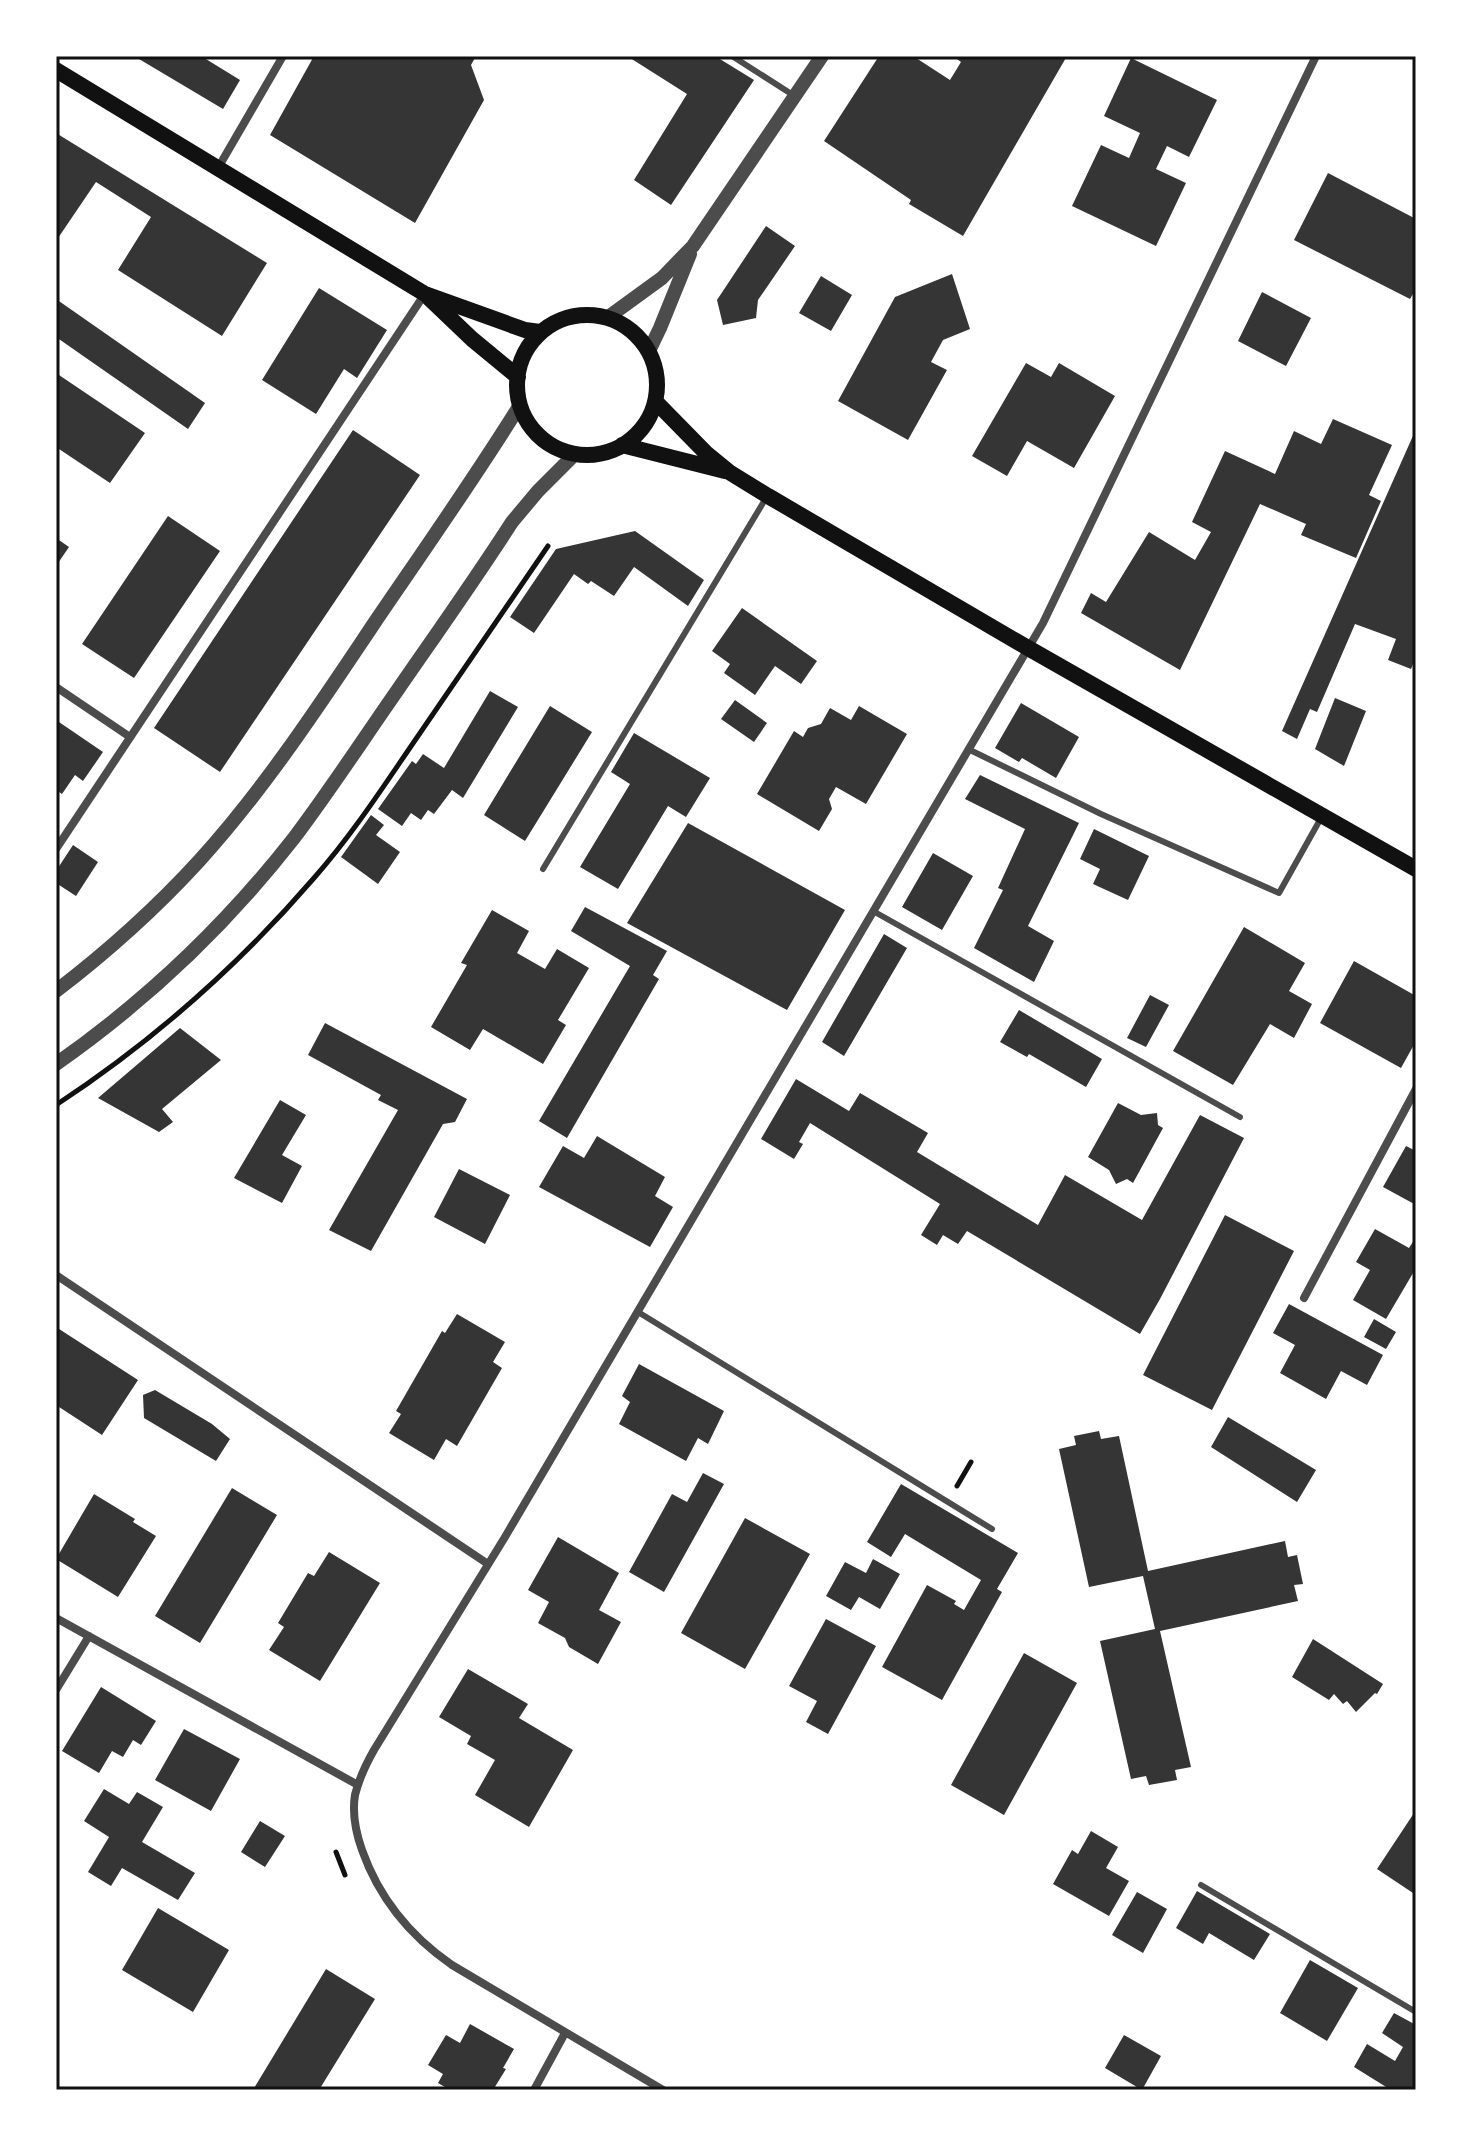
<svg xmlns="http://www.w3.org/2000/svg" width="1472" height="2146" font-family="'Times New Roman',serif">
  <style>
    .building { fill: #353535 }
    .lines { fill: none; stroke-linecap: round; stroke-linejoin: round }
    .path { stroke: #111; stroke-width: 5 }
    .service { stroke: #4c4c4c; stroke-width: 6 }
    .minor { stroke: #4c4c4c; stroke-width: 8 }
    .tertiary { stroke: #4c4c4c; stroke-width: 14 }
    .secondary { stroke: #111; stroke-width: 16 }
    .neatline { fill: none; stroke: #111; stroke-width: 3 }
  </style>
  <rect width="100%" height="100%" fill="#fff"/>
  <path class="building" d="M134,56H201L240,80L223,109Z
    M314,56H476L471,65L484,100L415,223L270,135Z
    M627,56H715L754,80L671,205L634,180L687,94Z
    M879,56H913L950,80L961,62L957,59L959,56H1067L963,236L909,204L911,200L824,141Z
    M1131,58L1217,100L1189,157L1167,146L1156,169L1186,183L1156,246L1072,206L1101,145L1129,158L1140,133L1104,116Z
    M56,133L267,263L222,336L118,270L151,217L96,182L56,241Z
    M1328,173L1416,219V289L1410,299L1294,240Z
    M766,226L795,246L758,300L756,318L723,325L717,300Z
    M952,274L970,329L943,340L931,362L947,370L908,440L838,401L895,297Z
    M821,276L852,295L831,331L799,313Z
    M319,288L387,330L357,378L344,369L316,414L262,380Z
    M1262,292L1311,318L1286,366L1238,341Z
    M56,299L205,403L188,429L56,337Z
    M1026,363L1051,377L1059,363L1115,396L1074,468L1027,441L1007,476L972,456Z
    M56,373L145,433L110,483L56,447Z
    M1333,419L1392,445L1369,495L1381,501L1356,558L1301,535L1306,524L1260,504L1180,670L1081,613L1091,593L1106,602L1149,532L1195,560L1211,532L1192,522L1225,451L1275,474L1294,431L1321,444Z
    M1416,429V657L1411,669L1388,660L1396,639L1355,624L1317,712L1310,709L1297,739L1282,731Z
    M353,430L420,475L220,772L154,728Z
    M168,516L220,551L134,678L82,644Z
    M635,531L704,580L688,606L634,567L614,596L591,581L588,584L574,574L534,633L510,617L556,549Z
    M56,538L69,547L56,566Z
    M742,608L817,661L801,684L775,666L755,695L724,673L730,664L712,651Z
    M490,691L518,707L463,798L452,790L434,814L428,810L421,820L411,813L402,826L378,809L412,761L416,764L423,754L444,768Z
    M1335,698L1366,711L1344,766L1315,749Z
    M735,700L767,723L754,742L721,719Z
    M1021,703L1079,737L1056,778L1022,758L1019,762L995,748Z
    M550,706L592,732L525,841L484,815Z
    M859,706L907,734L866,804L836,787L829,799L832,809L819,831L757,794L794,731L803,737L808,728L821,724L830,708L851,720Z
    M56,720L103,752L83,781L75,775L62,794L56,790Z
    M634,733L710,778L686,817L668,806L618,889L580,867L630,784L611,772Z
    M980,775L1079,823L1028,926L1054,941L1034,982L974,948L1003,890L998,888L1025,829L965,799Z
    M371,815L384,825L376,835L400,852L378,884L341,857Z
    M688,823L845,910L787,1010L627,923Z
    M1094,829L1149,856L1128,900L1093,884L1100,869L1080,859Z
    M73,845L98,862L76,896L56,883V871Z
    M933,853L973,876L942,930L902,907Z
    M585,907L667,951L653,975L659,979L567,1138L539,1121L630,966L571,931Z
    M492,910L529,931L517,953L545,969L557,949L589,968L558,1020L566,1025L543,1064L483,1029L470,1050L431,1027L467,965L461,963Z
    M1244,927L1305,963L1289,991L1312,1004L1294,1038L1270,1024L1233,1085L1173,1051Z
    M884,934L907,948L844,1056L822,1042Z
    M1354,961L1416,996V1041L1401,1068L1320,1023Z
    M1150,995L1169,1005L1146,1047L1127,1038Z
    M1019,1010L1102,1059L1086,1087L1029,1054L1027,1057L1000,1042Z
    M325,1023L467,1099L455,1122L443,1124L371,1251L329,1230L398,1110L378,1100L381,1095L308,1055Z
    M180,1028L221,1060L162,1109L173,1122L159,1132L98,1098Z
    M796,1079L849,1111L860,1093L928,1133L917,1152L1038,1225L1065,1175L1142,1220L1200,1115L1244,1138L1160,1299L1140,1334L967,1231L958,1244L943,1235L937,1245L921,1235L940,1204L810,1123L799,1142L803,1144L794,1159L761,1139Z
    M280,1100L306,1115L282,1155L302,1166L282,1203L234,1178Z
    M1118,1103L1141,1115L1157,1113L1158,1125L1163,1128L1133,1183L1127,1179L1116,1184L1109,1170L1088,1157Z
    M597,1136L665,1177L655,1196L673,1207L650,1247L539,1187L563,1146L584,1158Z
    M1406,1146L1416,1151V1205L1383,1187Z
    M459,1169L510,1195L485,1244L434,1217Z
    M1225,1215L1294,1251L1212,1410L1143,1375Z
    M1375,1229L1409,1248L1416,1237V1268L1386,1319L1353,1300L1370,1270L1356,1262Z
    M1289,1304L1383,1355L1367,1385L1341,1371L1326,1399L1280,1373L1295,1345L1273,1333Z
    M457,1314L505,1342L493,1362L502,1368L457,1446L446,1439L434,1460L389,1433L401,1414L396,1411L442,1331L445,1333Z
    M1374,1319L1396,1332L1386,1349L1364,1337Z
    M56,1327L138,1380L102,1435L56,1405Z
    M639,1364L724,1411L708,1444L698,1438L686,1461L619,1424L630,1402L622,1396Z
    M155,1390L212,1424L230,1439L216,1461L144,1418L143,1395Z
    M1228,1417L1316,1470L1297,1502L1211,1447Z
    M1099,1431L1101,1439L1119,1436L1148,1571L1285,1541L1288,1557L1297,1555L1303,1584L1294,1585L1298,1601L1160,1631L1191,1767L1175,1770L1177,1780L1149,1785L1146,1776L1131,1779L1100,1641L1155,1629L1143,1576L1089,1587L1059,1449L1076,1445L1074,1436Z
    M703,1473L724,1484L664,1592L629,1572L672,1494L687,1502Z
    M901,1484L1018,1553L997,1589L1002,1592L942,1700L882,1667L927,1585L956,1601L954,1604L964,1610L981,1580L905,1534L891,1557L867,1542Z
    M232,1488L277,1515L200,1643L155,1616Z
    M94,1494L135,1519L133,1522L156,1536L118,1597L56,1559Z
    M745,1518L810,1554L745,1669L681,1633Z
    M558,1537L619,1573L599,1610L621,1622L598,1664L569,1647L565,1638L538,1623L549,1602L528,1590Z
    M329,1552L380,1583L320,1681L269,1650L284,1627L278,1623L308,1573L314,1576Z
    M873,1559L900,1574L880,1609L859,1597L851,1610L826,1596L845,1562L866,1573Z
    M826,1619L876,1646L828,1734L806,1722L817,1701L789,1686Z
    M1313,1639L1383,1684L1377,1694L1375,1693L1356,1712L1347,1701L1343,1704L1334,1694L1329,1700L1292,1677Z
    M1024,1653L1077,1683L1004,1815L951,1785Z
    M468,1669L528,1704L519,1718L573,1750L529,1827L475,1795L495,1760L467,1744L471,1736L439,1717Z
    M101,1687L156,1721L141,1745L133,1740L123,1757L112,1751L99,1773L62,1751Z
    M184,1729L240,1759L211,1811L155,1780Z
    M104,1789L129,1804L137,1792L163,1807L142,1842L195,1873L178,1900L122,1868L111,1886L88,1872L109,1837L84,1821Z
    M1416,1810V1895L1377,1869Z
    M260,1821L285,1836L265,1867L241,1852Z
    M1091,1831L1118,1847L1106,1868L1129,1881L1109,1916L1053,1884L1072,1850L1078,1854Z
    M1197,1891L1270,1934L1254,1960L1209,1933L1203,1944L1176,1928Z
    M1137,1892L1167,1909L1143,1953L1112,1935Z
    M158,1908L229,1950L193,2012L122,1970Z
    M1310,1960L1358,1988L1327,2041L1280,2013Z
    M326,1969L375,1999L319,2090H253Z
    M1394,2013L1416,2025V2090H1391L1354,2067L1367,2044L1395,2061L1403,2047L1382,2033Z
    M470,2024L514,2049L503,2068L506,2069L493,2090H471L465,2087L464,2090H450L438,2083L443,2074L428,2065L446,2035L460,2043Z
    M1124,2035L1161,2056L1142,2090L1105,2068Z"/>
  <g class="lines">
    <path class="path" d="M56,1105C152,1042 239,965 314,878C353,834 385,784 418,736C461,673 504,610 548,546
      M957,1486L971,1462
      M336,1852L345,1875"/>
    <path class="service" d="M732,56L793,95
      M968,749L1101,814L1279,893L1321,818
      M543,869L766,498
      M873,911L1240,1117
      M638,1312L992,1529
      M1201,1885L1416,2012"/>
    <path class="minor" d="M218,168L283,56
      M56,687L130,737
      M56,849L424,295
      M56,1275L488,1564
      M1304,1298L1416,1089
      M56,1618L358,1785
      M56,1690L89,1636
      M534,2090L565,2033
      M663,2090L452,1965C410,1936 379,1898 362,1850C356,1833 352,1813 355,1795C359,1779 366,1764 374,1750L505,1537L1043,623L1316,56"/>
    <path class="tertiary" d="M607,318L662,278L693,246L822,56
      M649,351L660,328L690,254
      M56,991C107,952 156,908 199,861C266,787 320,704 375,622C424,550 474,479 520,405
      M56,1064C146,1001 226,925 294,838C331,789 364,738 399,688C437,633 476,578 512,522L538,491L575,454"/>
    <path class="secondary" d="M56,70L425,294L525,330L540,332
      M429,298L472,339L518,377
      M517 385a70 70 0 1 1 140 0a70 70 0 1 1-140 0Z
      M656,402L707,454L729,472L768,496L1028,648L1416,869
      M622,445L725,471"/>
  </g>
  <rect width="1472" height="2146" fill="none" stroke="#ffffff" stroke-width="116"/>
  <rect x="58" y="58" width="1356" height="2030" class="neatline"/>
</svg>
